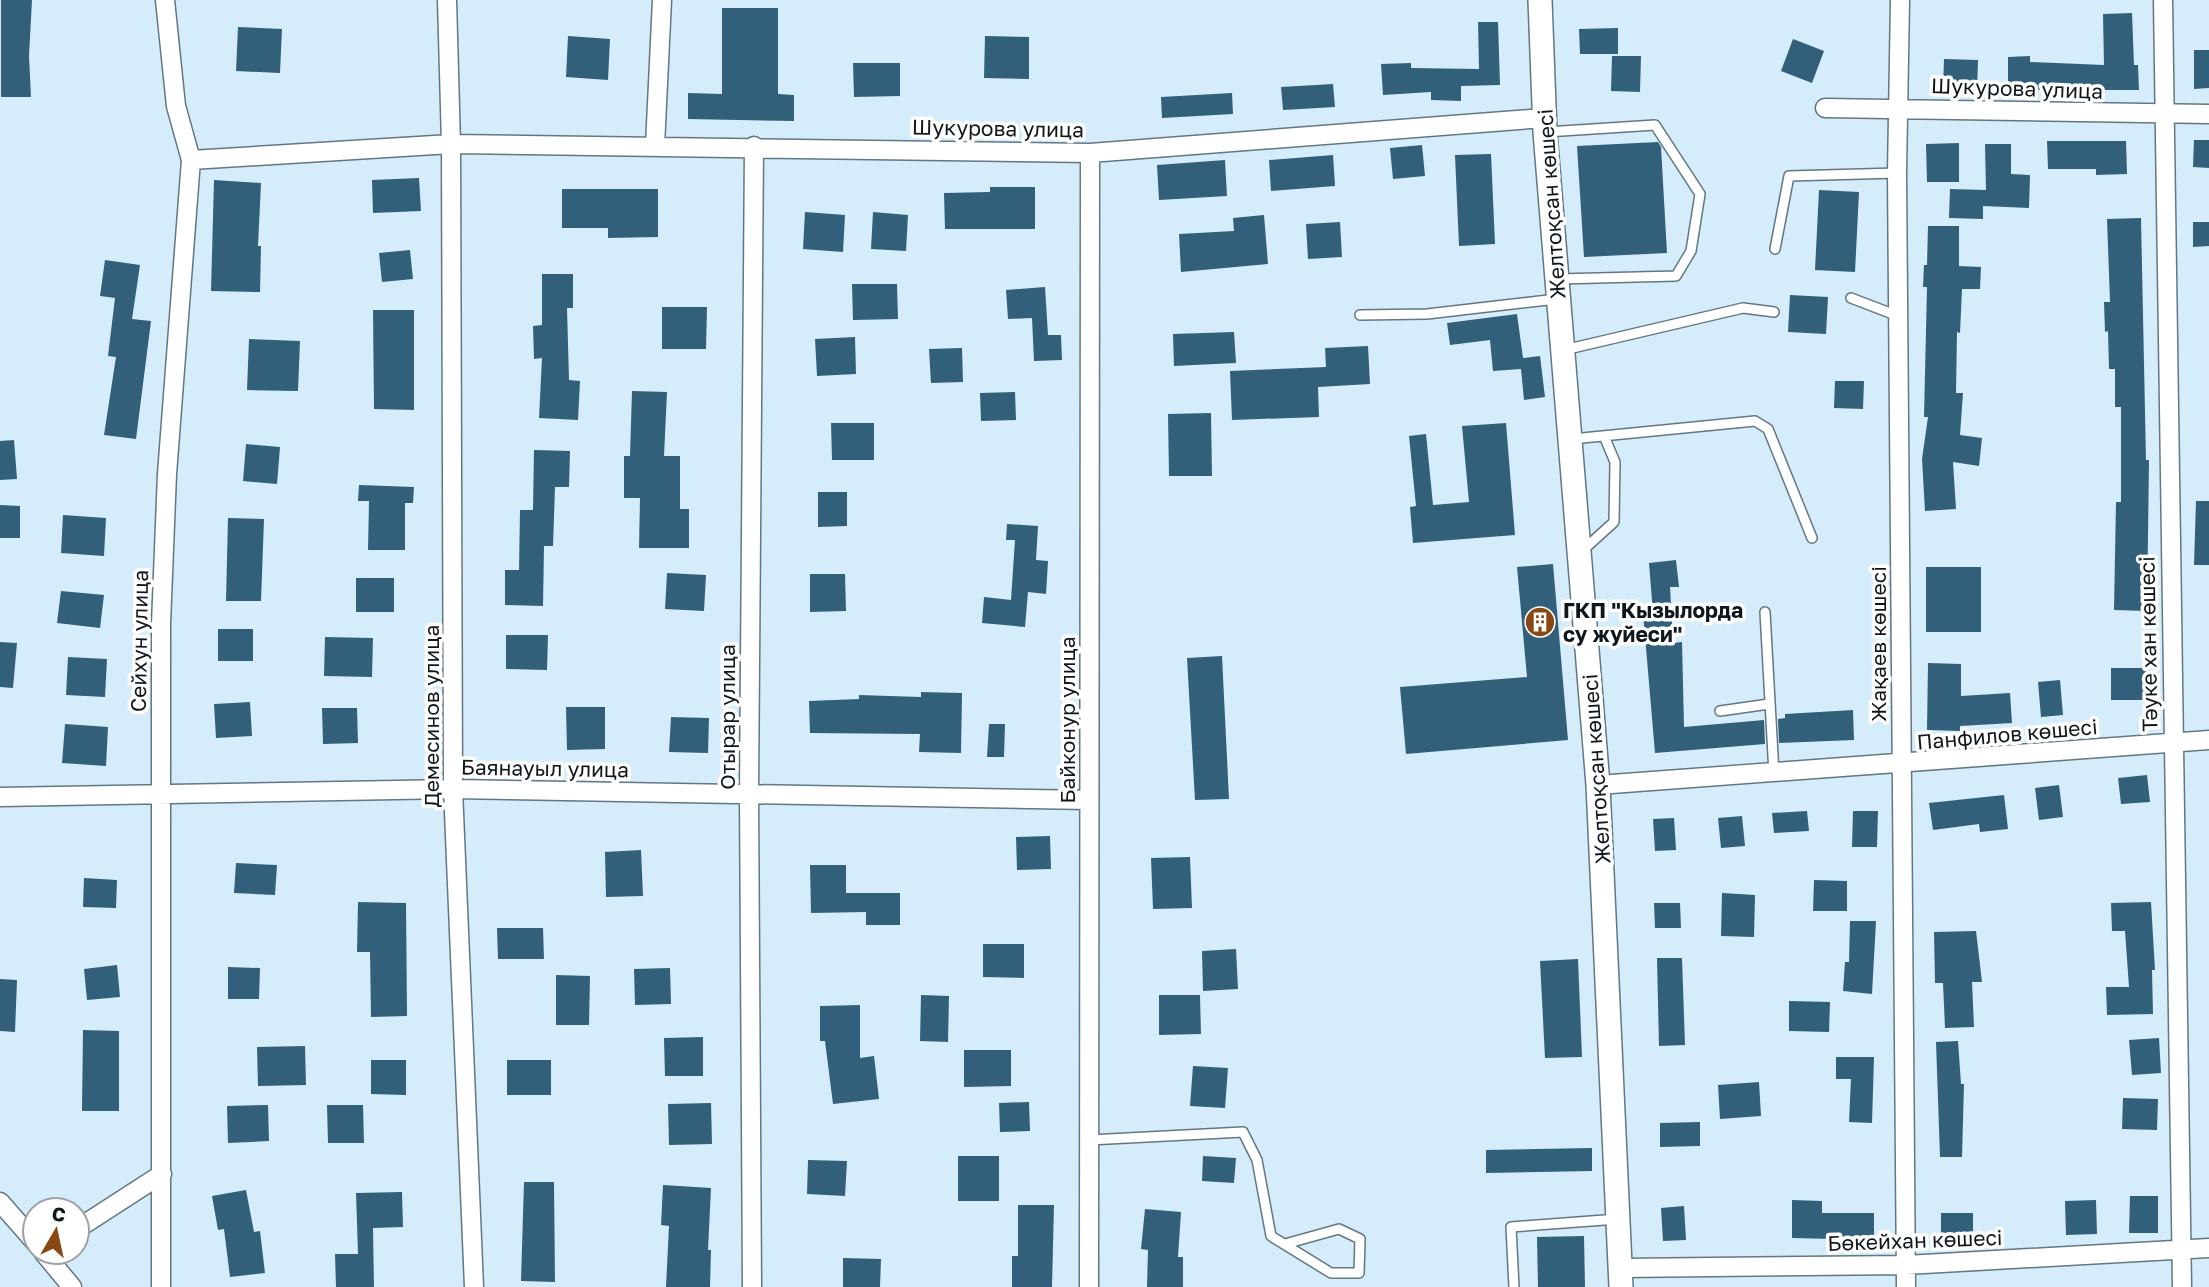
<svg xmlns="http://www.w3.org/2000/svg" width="2209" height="1287" font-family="'Golos Text',sans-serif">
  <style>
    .building { fill: #32607a }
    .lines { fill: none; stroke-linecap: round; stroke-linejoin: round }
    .service-casing { stroke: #627783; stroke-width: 12 }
    .minor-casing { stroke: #627783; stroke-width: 21 }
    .tertiary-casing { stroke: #627783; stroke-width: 26 }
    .service { stroke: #fff; stroke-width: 9 }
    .minor { stroke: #fff; stroke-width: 18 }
    .tertiary { stroke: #fff; stroke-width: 23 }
    .labels { text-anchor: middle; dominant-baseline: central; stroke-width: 7; stroke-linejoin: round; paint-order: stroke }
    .street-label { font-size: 21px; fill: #0f171c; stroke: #fff }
    .poi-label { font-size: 21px; font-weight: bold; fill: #0f171c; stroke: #fff; text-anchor: start }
  </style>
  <rect width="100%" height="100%" fill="#d5ecfa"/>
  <path class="building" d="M1,0H32L29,56L31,97H1Z
    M722,8H778V94L794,95V121L688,119V93L722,94Z
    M2132,13L2134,65H2138L2139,90H2008V57L2030,56V62L2104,65L2103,14Z
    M1478,22H1498L1500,85L1461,86V101L1431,100V92L1383,95L1381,64L1411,63V68L1479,69Z
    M238,27L282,29L280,73L236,71Z
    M1618,28V54H1580L1579,29Z
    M568,36L610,39L608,80L566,77Z
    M985,36L1029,37V79L984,78Z
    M1793,39L1824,51L1812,83L1781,71Z
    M2194,50H2209V88L2194,89Z
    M1612,56H1641L1640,92L1611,91Z
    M1944,59L1978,60L1977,92L1943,90Z
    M853,63H900V96L854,97Z
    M1333,84L1335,107L1283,110L1281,87Z
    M1232,93L1233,114L1162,118L1161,97Z
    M2194,140H2209V168L2193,167Z
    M2047,141H2126L2127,174L2096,175V169H2048Z
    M1658,142L1661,147L1667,253L1584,257L1577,146Z
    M1959,143V182H1927L1926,144Z
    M1985,144H2011V174L2030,175L2029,208L1983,206V219L1949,218L1950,189L1986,190Z
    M1422,145L1425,176L1393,179L1390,148Z
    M1491,154L1495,244L1459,246L1455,155Z
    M1333,155L1335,186L1271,191L1269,160Z
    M1225,160L1227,196L1159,200L1157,165Z
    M419,178L421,211L373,213L372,180Z
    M214,180L261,183L258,246H261L260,292L211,291Z
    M990,187H1035V229H945L944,193L990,192Z
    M562,189H658V237L608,238V228H562Z
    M1819,190L1859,192L1855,272L1815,270Z
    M805,212L845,215L843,252L803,249Z
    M873,212L908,215L906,251L871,249Z
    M1264,215L1268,264L1181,272L1179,234L1234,231L1233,218Z
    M2141,218L2146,460H2149L2147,611L2114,610L2116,502H2121V407H2115V369H2109L2108,331L2105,332L2104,302H2110L2107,219Z
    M1340,222L1342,257L1308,259L1306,224Z
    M2193,222H2209V246L2193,247Z
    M1928,226H1959V266L1981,267L1980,289H1962L1960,333L1957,332L1956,393H1963L1960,435L1982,438L1979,466L1953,462L1956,509L1925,511L1922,459L1928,417H1924L1927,287H1923L1924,265H1927Z
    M410,250L413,279L382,282L379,253Z
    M105,260L140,265L132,319L151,321L136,439L104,435L116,357L108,356L115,298L100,296Z
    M542,274H573V308H567L569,380L580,381L578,420L539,418L542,358L534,359L533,326L542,325Z
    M852,284H897L898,319L853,320Z
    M1045,287L1048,335H1061L1062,360L1034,361L1032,318L1008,319L1006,290Z
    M1790,295L1828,297L1826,334L1788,332Z
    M662,307H707L706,349H662Z
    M373,310H414V410L374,409Z
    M1517,314L1523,358L1540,356L1545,397L1524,400L1521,369L1493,371L1490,340L1450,345L1447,323Z
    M1234,332L1236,363L1174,366L1173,334Z
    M855,337L856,374L817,376L815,339Z
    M249,339L300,341L298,391L247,390Z
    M1368,346L1370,384L1318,387L1319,417L1232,420L1230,371L1326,367L1325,348Z
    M962,348L963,382L931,383L929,349Z
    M1835,381H1864L1863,409L1834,408Z
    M632,391L667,392L664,456H680V509H689V548H639L640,498H624V456H630Z
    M1015,392L1016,420L981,421L980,393Z
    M1211,413L1212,476H1169L1168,414Z
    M831,423H874V460H832Z
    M1506,423L1515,535L1413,543L1410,507L1416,506L1409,436L1426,434L1433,505L1469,502L1462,426Z
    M14,440L17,479L0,480V441Z
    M246,444L280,447L277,484L243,481Z
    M534,450L570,451L569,487H555L553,546H544L543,606L505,605V570H519L520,510H533Z
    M359,485L414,487L413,503H405V550H368L369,501H358Z
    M818,492H847V526L818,527Z
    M2196,501H2209V565H2194Z
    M0,505L20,506V538H0Z
    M63,515L106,518L104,556L61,553Z
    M228,518L264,519L261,601H226Z
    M1007,524L1038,526L1036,560L1048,561L1046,594L1028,592L1025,627L982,623L984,597L1011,600L1015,540H1006Z
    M1676,560L1679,587H1670L1673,643L1682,642L1684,727L1764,720L1765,744L1655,753L1643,613H1653L1649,563Z
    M1553,564L1568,740L1406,754L1400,687L1527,677L1517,567Z
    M1926,567H1981V632H1926Z
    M667,573L706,575L704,611L665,609Z
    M810,574H845L846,611L810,612Z
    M356,578H394V612H356Z
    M61,591L104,595L100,628L57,623Z
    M218,629H253V661H218Z
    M506,635H548L547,670L506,669Z
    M325,637L373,638L372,677L324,676Z
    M0,642L17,643L13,688L0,687Z
    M1222,656L1229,799L1195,800L1187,658Z
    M68,657L107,659L105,697L66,695Z
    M1928,663L1961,664V696L2010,693L2012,723L1960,726V731L1927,730Z
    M2111,668H2146V700H2111Z
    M2060,680L2063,715L2041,717L2038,682Z
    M921,692L962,693L961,753L919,752L920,734L810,733L809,701L859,699V695L921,697Z
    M250,702L252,736L216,738L214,704Z
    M566,707H605V749L567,750Z
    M322,708H357L358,743L323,744Z
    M1853,710L1854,740L1779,743L1778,719L1785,718V714Z
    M671,717L709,718L708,753L669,752Z
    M65,724L108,727L106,766L62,763Z
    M989,724H1005L1004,757H987Z
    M2147,775L2150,802L2121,804L2118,778Z
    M2059,785L2063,817L2039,820L2035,788Z
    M2004,795L2008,829L1980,832L1979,824L1933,830L1929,803Z
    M1807,811L1809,831L1774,833L1772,813Z
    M1853,811H1878L1877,847H1852Z
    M1742,816L1745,846L1721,848L1718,818Z
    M1674,818L1676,850L1655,851L1653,819Z
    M1050,836L1051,869L1017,870L1016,837Z
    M641,850L643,896L606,897L605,852Z
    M1190,857L1192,908L1153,909L1151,858Z
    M236,863L277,865L275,895L234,893Z
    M810,865H846V893H900V925H866V912L811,913Z
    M84,878L117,880L116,908L83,907Z
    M1814,880L1847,881V911H1813Z
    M1722,893L1755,895L1754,937L1721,936Z
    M358,902L406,903L407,1016L371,1017L370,952H357Z
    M2151,902L2155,970H2152L2153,1014L2107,1015L2106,987H2129L2125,931H2112L2111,903Z
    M1654,903H1680L1681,928H1655Z
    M1850,921H1876L1872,994L1843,991L1845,962H1849Z
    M497,928H543L544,959H498Z
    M1976,931L1982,982H1972L1974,1027L1945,1028L1943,983H1935L1934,932Z
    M983,944H1024V978L983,977Z
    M1236,949L1238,989L1203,991L1202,951Z
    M1657,958H1682L1685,1045L1659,1046Z
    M1578,959L1582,1057L1545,1058L1540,961Z
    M117,965L120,997L87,1000L84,969Z
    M228,967L260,968L259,999H228Z
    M670,968L671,1004L635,1005L634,969Z
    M556,975L590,976L589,1025H556Z
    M0,979L17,980L15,1032L0,1031Z
    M921,995L949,996L948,1042L920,1041Z
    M1159,995H1200L1201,1034L1159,1035Z
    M1789,1001L1830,1002L1829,1032L1789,1031Z
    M860,1005V1058L874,1056L879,1099L833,1104L825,1041H820V1006Z
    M83,1030L119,1031V1111H82Z
    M703,1037V1076H665L664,1038Z
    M2159,1038L2161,1073L2132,1075L2129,1040Z
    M1958,1041L1961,1084H1964L1962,1157H1940L1936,1042Z
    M305,1046L306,1085L258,1086L257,1047Z
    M964,1050H1011V1086L964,1087Z
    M1836,1057H1874L1872,1123L1849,1122L1851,1079H1836Z
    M371,1060H406V1095L371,1094Z
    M507,1060H551V1095H507Z
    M1193,1066L1228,1068L1225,1108L1190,1106Z
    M1759,1082L1761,1116L1720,1119L1718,1085Z
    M2123,1098L2158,1099L2157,1130L2122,1129Z
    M1029,1102L1030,1131L1000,1132L999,1103Z
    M711,1103L712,1144L669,1145L668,1104Z
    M268,1105L269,1141L228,1143L227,1106Z
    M327,1105H363L364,1143H328Z
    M1700,1122V1146L1660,1147V1123Z
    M1592,1148V1171L1486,1173V1150Z
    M958,1156H999V1201H958Z
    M1203,1156L1236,1158L1234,1183L1202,1181Z
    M808,1160L847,1161L845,1196L807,1194Z
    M524,1182H554L555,1282L521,1281Z
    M663,1185L711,1188L708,1250H711L710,1287H666L669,1226L661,1225Z
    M246,1190L254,1232L260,1231L265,1273L230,1277L224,1229L218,1230L212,1196Z
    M402,1192L403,1227L373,1228L374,1287H336L335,1254H358L356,1193Z
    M2130,1196H2158V1233H2129Z
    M1792,1200L1822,1201V1213H1874V1240L1792,1238Z
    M2096,1200L2097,1234L2066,1235L2065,1201Z
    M1018,1205H1054L1052,1287H1012V1256H1018Z
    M1684,1206L1686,1240L1663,1241L1661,1208Z
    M1145,1209L1181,1212L1178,1257H1183V1287H1147L1148,1250L1141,1249Z
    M1941,1213H1973V1237H1941Z
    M1584,1236L1585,1287H1538L1537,1237Z
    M843,1258L881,1259L880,1287H843Z"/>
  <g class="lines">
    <g class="service-casing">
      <path id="service" d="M1546,132L1655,125L1700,194L1691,251L1676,276L1558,279
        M1775,249L1789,176L1897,173
        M1851,298L1898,316
        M1360,315L1427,314L1557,299
        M1564,350L1743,308L1774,312
        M1572,439L1755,421L1768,429L1812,538
        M1582,551L1614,522L1615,462L1604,436
        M1765,612L1774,774
        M1720,711L1769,704
        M1089,1140L1243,1132L1257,1160L1271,1236L1331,1273H1359L1360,1239L1339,1229L1285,1244
        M1514,1287L1511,1227L1618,1219"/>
    </g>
    <g class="minor-casing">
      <path id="minor" d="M447,0L451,144L453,789L474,1287
        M1900,0L1897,173L1906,1287
        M2163,0L2182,1287
        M1825,108L2209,114
        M655,146L662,0
        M191,160L451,144L1090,153L1544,118
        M1598,785L2209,740
        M0,797L453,789L1089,800
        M0,1202L35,1242
        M77,1229L162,1174
        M43,1252L72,1287
        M1622,1268L1906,1265L2209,1248
        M161,1287V624L167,474L191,160L176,106L165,0
        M752,1287L749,794L754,146
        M1089,1287L1090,153"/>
    </g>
    <g class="tertiary-casing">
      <path id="tertiary" d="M1540,0L1545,132L1598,785L1621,1287"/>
    </g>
    <use href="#service" class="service"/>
    <use href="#minor" class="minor"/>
    <use href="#tertiary" class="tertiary"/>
  </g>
  <defs>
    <g id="building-disc" transform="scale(1.575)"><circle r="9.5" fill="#894812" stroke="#fff"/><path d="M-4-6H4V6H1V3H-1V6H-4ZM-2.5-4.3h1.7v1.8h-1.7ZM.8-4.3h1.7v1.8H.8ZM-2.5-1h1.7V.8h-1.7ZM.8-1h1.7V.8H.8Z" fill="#fff"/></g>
  </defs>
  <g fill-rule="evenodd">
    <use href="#building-disc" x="1540" y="622"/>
  </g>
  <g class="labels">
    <g class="street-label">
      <text transform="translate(2017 88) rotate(2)">Шукурова улица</text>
      <text transform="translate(998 128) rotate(1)">Шукурова улица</text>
      <text transform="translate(1551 204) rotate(-94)">Желтоқсан көшесі</text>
      <text transform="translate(139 641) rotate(-89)">Сейхун улица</text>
      <text transform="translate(1878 644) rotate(-90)">Жақаев көшесі</text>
      <text transform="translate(2148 644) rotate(-91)">Тәуке хан көшесі</text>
      <text transform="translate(431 716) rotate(-90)">Демесинов улица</text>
      <text transform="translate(727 717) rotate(-90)">Отырар улица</text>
      <text transform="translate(1067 720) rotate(-90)">Байконур улица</text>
      <text transform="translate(2007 734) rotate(-5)">Панфилов көшесі</text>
      <text transform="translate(545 768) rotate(1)">Баянауыл улица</text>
      <text transform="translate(1596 769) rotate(-94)">Желтоқсан көшесі</text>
      <text transform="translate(1915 1240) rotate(-2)">Бөкейхан көшесі</text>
    </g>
    <g class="poi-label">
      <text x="1563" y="610">ГКП "Кызылорда<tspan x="1563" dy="24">су жуйеси"</tspan></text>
    </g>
  </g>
  <g transform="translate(56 1231) rotate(9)"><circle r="33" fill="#ffffff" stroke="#9fa2a4" stroke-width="2"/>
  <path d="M0-5L12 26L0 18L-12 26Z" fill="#894812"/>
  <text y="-10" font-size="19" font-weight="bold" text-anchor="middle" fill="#0f171c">С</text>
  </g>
</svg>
